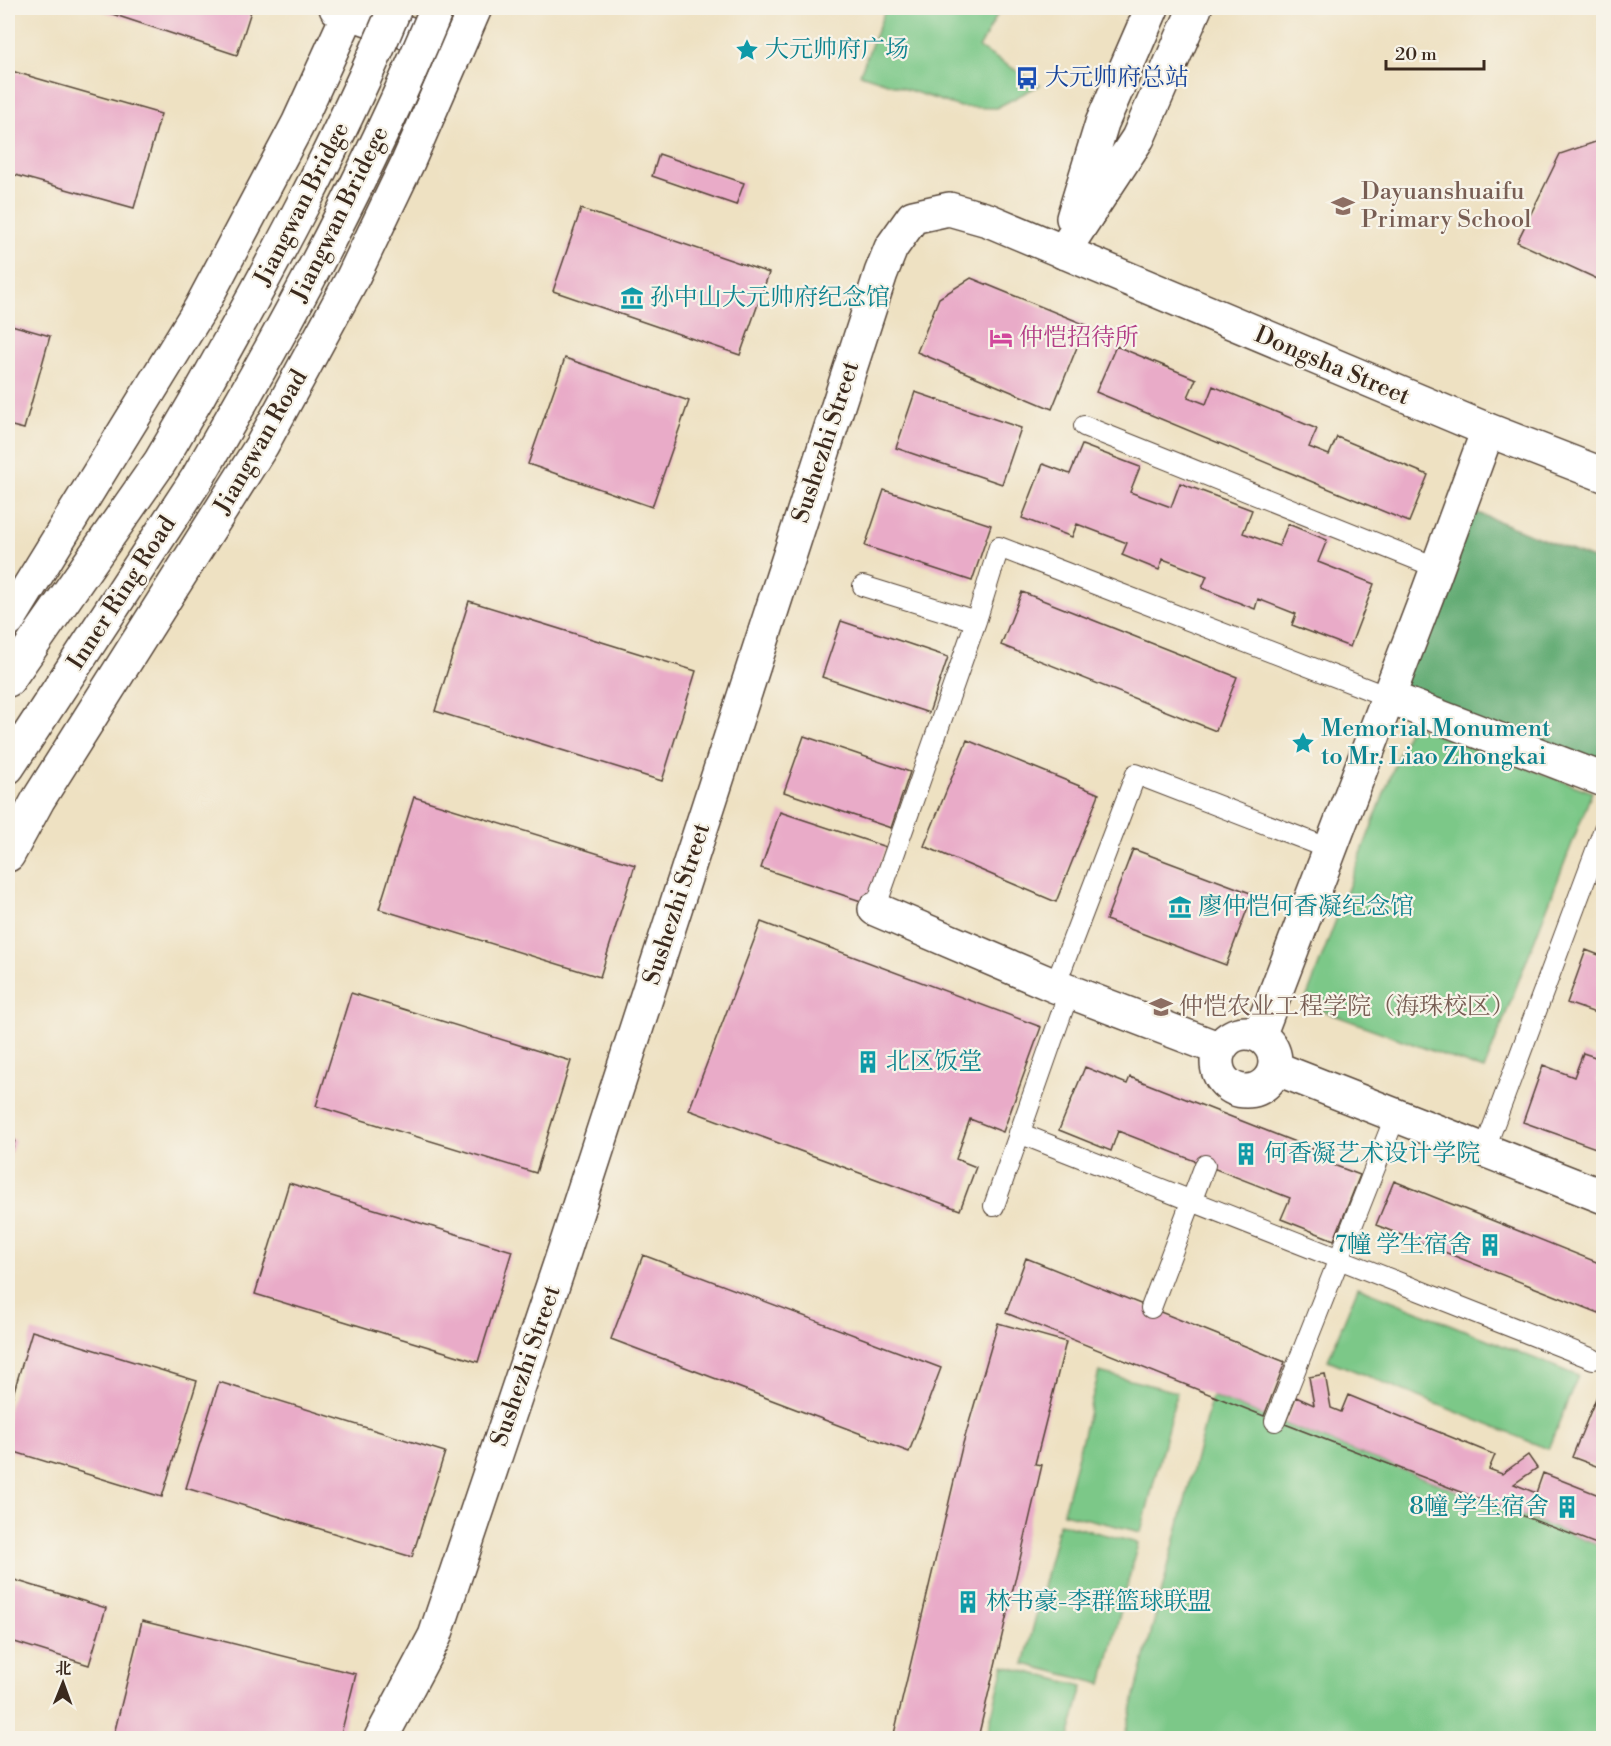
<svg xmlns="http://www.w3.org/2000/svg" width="1611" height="1746" font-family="'Libre Bodoni','Noto Serif SC',serif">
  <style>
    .green { fill: #7bc888; stroke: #5b7953; stroke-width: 1.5 }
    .forest { fill: #64ac74; stroke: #506b49; stroke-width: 1.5 }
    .building { fill: #e9abc8 }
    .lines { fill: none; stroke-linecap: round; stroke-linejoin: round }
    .lane-casing { stroke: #564537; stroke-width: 22 }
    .street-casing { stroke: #564537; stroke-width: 36 }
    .secondary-casing { stroke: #564537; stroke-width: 36 }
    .primary-casing { stroke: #564537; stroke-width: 36 }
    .highway-casing { stroke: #564537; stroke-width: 36 }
    .lane { stroke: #fff; stroke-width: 20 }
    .street { stroke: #fff; stroke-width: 33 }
    .secondary { stroke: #fff; stroke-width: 33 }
    .primary { stroke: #fff; stroke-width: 33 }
    .highway { stroke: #fff; stroke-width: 33 }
    .highway-bridge-casing { stroke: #564537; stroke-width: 36; stroke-linecap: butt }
    .highway-bridge { stroke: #fff; stroke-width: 33 }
    .labels { text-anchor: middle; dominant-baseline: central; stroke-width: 4.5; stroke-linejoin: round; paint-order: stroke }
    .culture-label { font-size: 24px; fill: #0d838f; stroke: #f7f3e8; text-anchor: start }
    .transit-label { font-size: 24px; fill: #164399; stroke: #f7f3e8; text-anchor: start }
    .education-label { font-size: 24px; fill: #785e54; stroke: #f7f3e8; text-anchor: start }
    .street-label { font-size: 24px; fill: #3b2a1e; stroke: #f7f3e8 }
    .hotel-label { font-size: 24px; fill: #b23c85; stroke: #f7f3e8; text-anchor: start }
  </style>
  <rect width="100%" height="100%" fill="#f7f3e8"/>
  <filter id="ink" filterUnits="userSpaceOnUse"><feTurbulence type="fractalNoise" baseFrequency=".0167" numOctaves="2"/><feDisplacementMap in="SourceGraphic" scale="12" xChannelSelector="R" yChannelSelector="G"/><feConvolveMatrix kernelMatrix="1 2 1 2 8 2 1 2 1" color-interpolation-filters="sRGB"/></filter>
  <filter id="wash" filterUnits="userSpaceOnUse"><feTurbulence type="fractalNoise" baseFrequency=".008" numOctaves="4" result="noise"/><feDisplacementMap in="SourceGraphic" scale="24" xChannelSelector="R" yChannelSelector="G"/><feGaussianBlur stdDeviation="1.35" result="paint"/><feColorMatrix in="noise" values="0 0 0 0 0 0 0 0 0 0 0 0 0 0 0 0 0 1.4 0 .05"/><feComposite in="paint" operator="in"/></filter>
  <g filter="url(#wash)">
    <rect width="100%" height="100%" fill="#eee1c2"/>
    <path class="green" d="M886,8H1001L979,48L1040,85L996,108L960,107L860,74Z
      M1410,725L1592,792L1484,1070L1304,1004Z
      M1358,1287L1578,1376L1548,1449L1328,1360Z
      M1099,1372L1177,1392L1141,1532L1063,1513Z
      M1212,1396L1603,1547V1738H1124Z
      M1059,1523L1138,1543L1102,1684L1024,1664Z
      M1004,1666L1083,1686L1069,1738H986Z"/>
    <path class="forest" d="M1460,506L1603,563V743L1591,775L1389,697Z"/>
    <g id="blocks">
      <path class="building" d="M94,8H252L237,55Z
        M8,70L161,114L134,208L8,173Z
        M1604,139V282L1517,242L1560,154Z
        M659,154L744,183L736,205L652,176Z
        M581,209L769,273L740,355L553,291Z
        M971,278L1086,325L1052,409L917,352L939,298Z
        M8,324L50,336L24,429L8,425Z
        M1116,346L1196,379L1188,397L1206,404L1213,386L1317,429L1309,447L1329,455L1337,437L1428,475L1409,522L1096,392Z
        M565,358L689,401L652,507L528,464Z
        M915,392L1021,428L1002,484L896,448Z
        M1082,445L1140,467L1130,492L1171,507L1180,483L1252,510L1243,533L1279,546L1288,524L1327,540L1318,562L1374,584L1350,647L1292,625L1296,614L1258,599L1255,609L1202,588L1207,576L1163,559L1159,570L1122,555L1127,543L1077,524L1072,537L1022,518L1043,464L1070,474Z
        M884,490L991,525L972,581L865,546Z
        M1022,592L1237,677L1216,731L1001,645Z
        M469,601L696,671L662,781L435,711Z
        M841,621L948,657L929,713L822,677Z
        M804,736L910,772L891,828L784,792Z
        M967,740L1099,794L1056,902L924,846Z
        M414,797L635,865L600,977L379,909Z
        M780,812L886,847L867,903L761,868Z
        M1133,849L1253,894L1226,965L1106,920Z
        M761,922L1041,1027L1003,1132L970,1119L956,1159L976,1167L960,1210L689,1110Z
        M1586,950L1604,957V1016L1567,1003Z
        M351,993L571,1061L536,1173L316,1106Z
        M1583,1053L1604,1060L1597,1082L1604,1084V1151L1523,1122L1543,1065L1574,1077Z
        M1085,1067L1127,1084L1130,1077L1318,1151L1315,1158L1360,1175L1334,1240L1281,1219L1290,1198L1118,1131L1111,1151L1059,1130Z
        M8,1138L15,1140L8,1162Z
        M1394,1181L1604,1265V1315L1376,1225Z
        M289,1183L512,1251L478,1362L255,1294Z
        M643,1255L941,1368L909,1452L611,1339Z
        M1026,1258L1285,1362L1264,1416L1006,1313Z
        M998,1323L1066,1342L1035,1464L1042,1465L978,1738H893L962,1447Z
        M32,1331L197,1381L162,1497L8,1450V1411Z
        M1325,1374L1331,1408L1341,1412L1348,1395L1495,1455L1489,1469L1502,1474L1528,1455L1537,1468L1514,1484L1536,1493L1543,1473L1604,1497V1547L1285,1424L1296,1397L1314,1405L1309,1377Z
        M1603,1381H1604V1469L1572,1457Z
        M219,1382L445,1452L412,1557L186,1488Z
        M8,1578L106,1608L89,1665L8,1640Z
        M142,1621L356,1674L340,1738H113Z"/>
    </g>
  </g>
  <g filter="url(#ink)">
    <use href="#blocks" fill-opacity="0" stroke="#564537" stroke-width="1.5"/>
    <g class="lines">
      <g class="lane-casing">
        <path id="lane" d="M1084,426L1438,568
          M863,586L976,621
          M875,909L976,621L999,547L1388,697
          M1055,986L1136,774L1330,849
          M1019,1133L1593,1359
          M1484,1151L1604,829
          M994,1206L1069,992
          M1151,1308L1205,1165
          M1275,1421L1395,1117"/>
      </g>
      <g class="street-casing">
        <path id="street" d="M1388,697L1604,780
          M875,909L1055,986L1220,1049
          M1217 1062a29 29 0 1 1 58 0a29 29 0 1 1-58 0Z
          M1259,1036L1428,593L1488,430
          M1275,1068L1604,1197
          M381,1738L435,1636L561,1261L881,273L891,248L913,217L949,209L988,220L1488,430L1604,475"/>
      </g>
      <g class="secondary-casing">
        <path id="secondary" d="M336,8L451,48
          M1073,218L1102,123L1152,8
          M1063,252L1138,138L1195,8"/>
      </g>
      <g class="primary-casing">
        <path id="primary" d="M8,621L200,309L298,124L351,8
          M8,855L38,800L262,445L353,277L408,162L475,8"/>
      </g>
      <g class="highway-casing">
        <path id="highway" d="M8,680L160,462L198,397
          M8,767L198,477L233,416"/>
      </g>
      <use href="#lane" class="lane"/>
      <use href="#street" class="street"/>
      <use href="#secondary" class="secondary"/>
      <use href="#primary" class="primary"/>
      <use href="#highway" class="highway"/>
      <g class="highway-bridge-casing">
        <path id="highway-bridge" d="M198,397C270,270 339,142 395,8
          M233,416C309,284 379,148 437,8"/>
      </g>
      <use href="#highway-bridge" class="highway-bridge"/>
    </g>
  </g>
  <defs>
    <g id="sight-bare" transform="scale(1.8)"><path d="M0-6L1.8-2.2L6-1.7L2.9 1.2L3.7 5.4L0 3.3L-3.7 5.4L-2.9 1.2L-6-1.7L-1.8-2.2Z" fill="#0f9aa8" stroke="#f7f3e8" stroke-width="2.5" paint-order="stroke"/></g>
    <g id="bus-bare" transform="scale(1.8)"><path d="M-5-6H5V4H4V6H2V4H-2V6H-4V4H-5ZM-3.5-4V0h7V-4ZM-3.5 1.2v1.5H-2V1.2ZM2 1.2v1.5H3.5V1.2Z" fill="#1a4fb4" stroke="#f7f3e8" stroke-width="2.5" paint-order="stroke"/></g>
    <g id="school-bare" transform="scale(1.8)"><path d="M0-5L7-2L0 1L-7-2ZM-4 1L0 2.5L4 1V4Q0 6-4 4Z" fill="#8d6e63" stroke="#f7f3e8" stroke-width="2.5" paint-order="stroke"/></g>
    <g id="museum-bare" transform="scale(1.8)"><path d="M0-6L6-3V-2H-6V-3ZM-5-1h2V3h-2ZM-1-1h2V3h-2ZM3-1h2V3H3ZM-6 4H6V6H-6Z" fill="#0f9aa8" stroke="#f7f3e8" stroke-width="2.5" paint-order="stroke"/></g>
    <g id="hotel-bare" transform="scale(1.8)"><path d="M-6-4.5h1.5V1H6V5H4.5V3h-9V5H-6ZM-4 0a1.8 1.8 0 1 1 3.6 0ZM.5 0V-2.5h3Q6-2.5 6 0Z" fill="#d1479c" stroke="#f7f3e8" stroke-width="2.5" paint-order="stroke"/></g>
    <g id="university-bare" transform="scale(1.8)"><path d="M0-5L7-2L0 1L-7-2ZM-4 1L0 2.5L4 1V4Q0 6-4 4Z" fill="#8d6e63" stroke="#f7f3e8" stroke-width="2.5" paint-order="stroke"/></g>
    <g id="building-bare" transform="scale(1.8)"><path d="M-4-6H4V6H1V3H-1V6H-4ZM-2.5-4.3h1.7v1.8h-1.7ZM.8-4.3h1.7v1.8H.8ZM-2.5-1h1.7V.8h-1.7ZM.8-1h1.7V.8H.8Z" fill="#0f9aa8" stroke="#f7f3e8" stroke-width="2.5" paint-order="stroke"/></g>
  </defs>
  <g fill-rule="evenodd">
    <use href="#sight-bare" x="747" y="50"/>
    <use href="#bus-bare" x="1027" y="78"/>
    <use href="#school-bare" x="1343" y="206"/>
    <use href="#museum-bare" x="632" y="298"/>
    <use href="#hotel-bare" x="1001" y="338"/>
    <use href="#sight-bare" x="1303" y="743"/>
    <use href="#museum-bare" x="1180" y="907"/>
    <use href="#university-bare" x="1161" y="1007"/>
    <use href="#building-bare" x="868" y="1062"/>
    <use href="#building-bare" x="1246" y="1154"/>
    <use href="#building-bare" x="1490" y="1245"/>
    <use href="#building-bare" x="1567" y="1507"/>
    <use href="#building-bare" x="968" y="1602"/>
  </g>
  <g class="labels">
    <g class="culture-label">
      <text x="765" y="50">大元帅府广场</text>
      <text x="650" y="298">孙中山大元帅府纪念馆</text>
      <text x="1321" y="729">Memorial Monument<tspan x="1321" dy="28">to Mr. Liao Zhongkai</tspan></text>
      <text x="1198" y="907">廖仲恺何香凝纪念馆</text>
      <text x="886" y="1062">北区饭堂</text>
      <text x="1264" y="1154">何香凝艺术设计学院</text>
      <text x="1472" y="1245" text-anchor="end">7幢 学生宿舍</text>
      <text x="1549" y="1507" text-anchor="end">8幢 学生宿舍</text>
      <text x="986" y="1602">林书豪-李群篮球联盟</text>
    </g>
    <g class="transit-label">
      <text x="1045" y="78">大元帅府总站</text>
    </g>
    <g class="education-label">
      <text x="1361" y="192">Dayuanshuaifu<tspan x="1361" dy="28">Primary School</tspan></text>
      <text x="1179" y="1007">仲恺农业工程学院（海珠校区）</text>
    </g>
    <g class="street-label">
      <text transform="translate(302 204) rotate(-63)">Jiangwan Bridge</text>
      <text transform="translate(340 214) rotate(-64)">Jiangwan Bridege</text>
      <text transform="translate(1332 366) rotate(23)">Dongsha Street</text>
      <text transform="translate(261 442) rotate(-60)">Jiangwan Road</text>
      <text transform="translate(826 442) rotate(-72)">Sushezhi Street</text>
      <text transform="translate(122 593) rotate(-57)">Inner Ring Road</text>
      <text transform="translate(677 904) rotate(-72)">Sushezhi Street</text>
      <text transform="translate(526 1366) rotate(-71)">Sushezhi Street</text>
    </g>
    <g class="hotel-label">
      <text x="1019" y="338">仲恺招待所</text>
    </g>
  </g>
  <rect width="1611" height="1746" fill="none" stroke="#f7f3e8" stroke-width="30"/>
  <g transform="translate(63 1683) rotate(1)" stroke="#f7f3e8" stroke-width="4.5" paint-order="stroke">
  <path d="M0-4.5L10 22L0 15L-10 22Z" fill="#3b2a1e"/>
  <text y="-9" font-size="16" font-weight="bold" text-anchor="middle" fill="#3b2a1e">北</text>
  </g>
  <path d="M1386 60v9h98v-9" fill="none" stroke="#3b2a1e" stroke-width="3"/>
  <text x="1395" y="60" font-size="18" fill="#3b2a1e" stroke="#f7f3e8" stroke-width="4.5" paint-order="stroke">20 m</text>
</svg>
